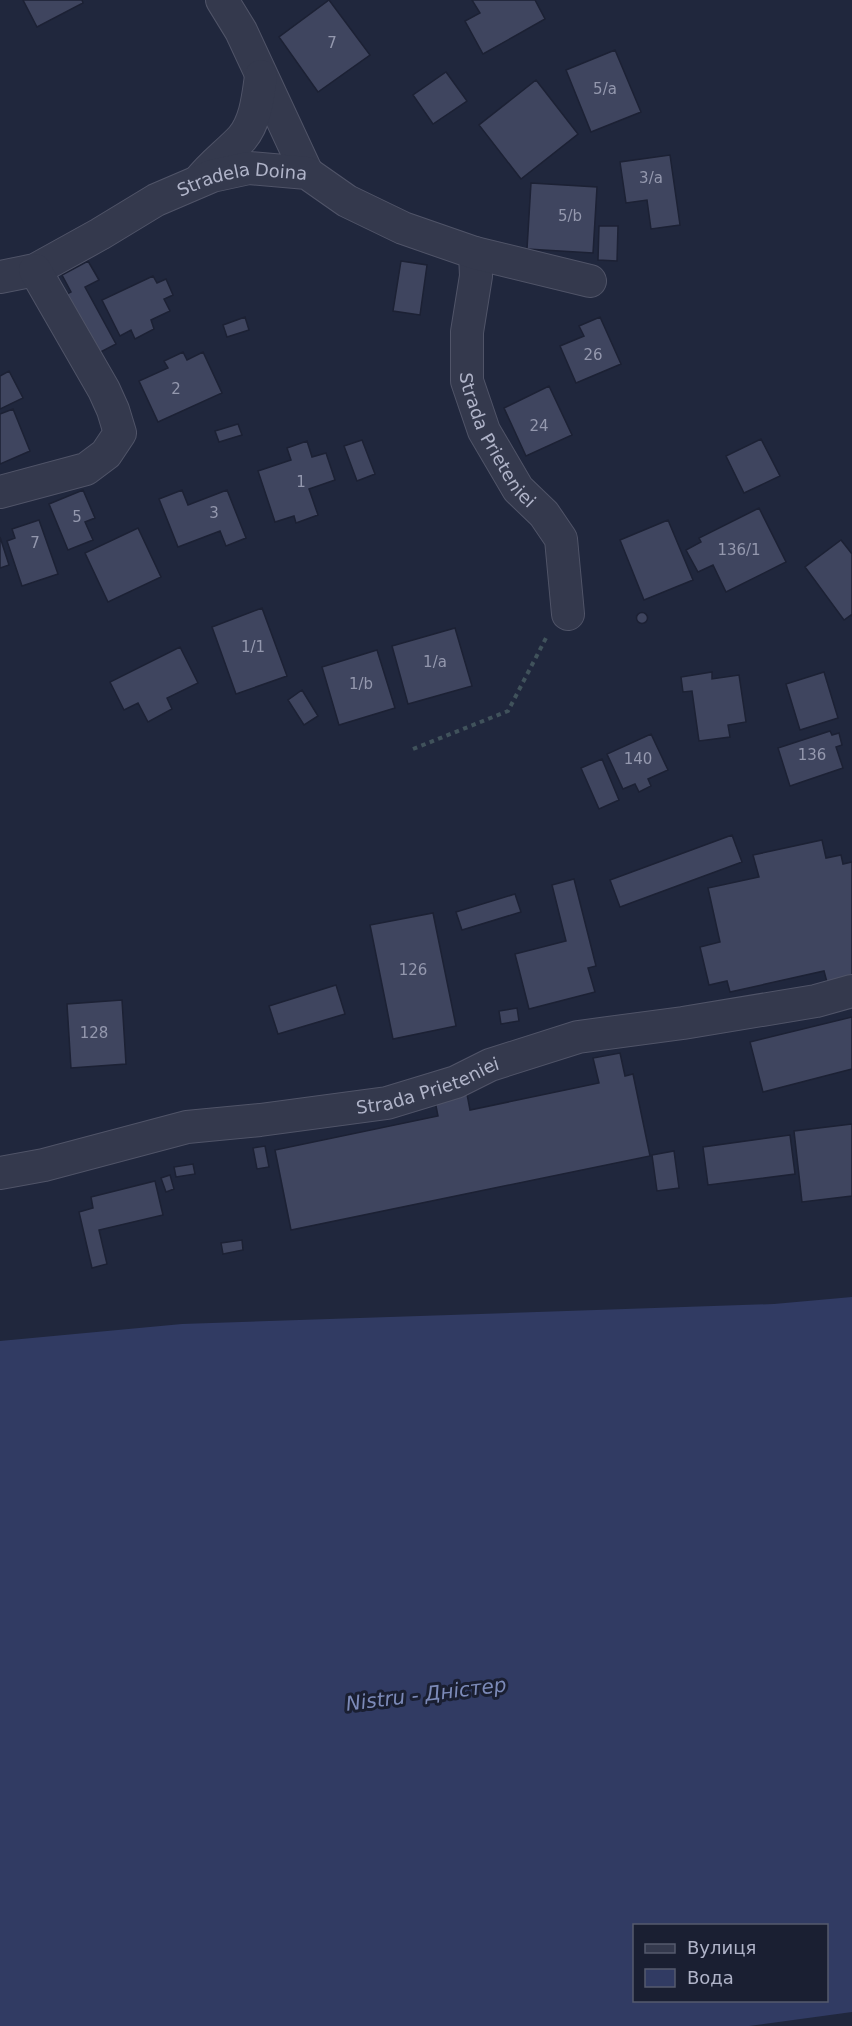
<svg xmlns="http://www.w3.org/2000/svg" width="852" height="2026" font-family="'DejaVu Sans',sans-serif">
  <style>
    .water { fill: #313b63; fill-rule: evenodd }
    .building { fill: #3f455f; stroke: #1c2134; stroke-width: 1.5 }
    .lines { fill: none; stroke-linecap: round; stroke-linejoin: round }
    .minor-casing { stroke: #505468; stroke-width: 34 }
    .path { stroke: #40525b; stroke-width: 4; stroke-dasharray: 4.5 4.5; stroke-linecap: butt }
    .minor { stroke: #34394d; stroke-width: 32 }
    .labels { text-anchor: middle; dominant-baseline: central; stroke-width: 6; stroke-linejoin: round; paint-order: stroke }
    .number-label { font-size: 15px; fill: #9498ae }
    .street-label { font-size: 18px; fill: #b0b4c9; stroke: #1a1f32 }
    .water-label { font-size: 20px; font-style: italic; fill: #7c8ab8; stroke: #1a1f32 }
  </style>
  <rect width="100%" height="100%" fill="#20273d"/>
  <path class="water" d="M852,1297V2012L749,2026H0V1341L182,1324L774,1304ZM634,1926H826V2000H634Z"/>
  <path class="building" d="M23,0H82L83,3L37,27Z
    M329,0L370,55L318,92L279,37Z
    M472,0H535L545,19L483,54L465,21L480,13Z
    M615,50L641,112L591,132L566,70Z
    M446,72L467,101L433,124L413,95Z
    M536,80L578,134L521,179L479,125Z
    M670,155L680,225L651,229L647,200L626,203L620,162Z
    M531,183L597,187L593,253L527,249Z
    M599,226H618L617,261L598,260Z
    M88,261L99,280L85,287L116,344L93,356L61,297L71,292L62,275Z
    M401,261L427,265L420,315L393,311Z
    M153,276L157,283L166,279L173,295L164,299L170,311L151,320L154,329L135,339L131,330L120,336L102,300Z
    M245,317L249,330L227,337L223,325Z
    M600,317L621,364L576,383L560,346L584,336L579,326Z
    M183,352L187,360L203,352L222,393L158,422L139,381L168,368L164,361Z
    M9,371L23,398L0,409V376Z
    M549,386L572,435L526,456L504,408Z
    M13,409L30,451L0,464V414Z
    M238,424L242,435L219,442L215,431Z
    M761,439L780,476L744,493L726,456Z
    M362,440L375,474L357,481L344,446Z
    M307,441L312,457L326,453L335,480L309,489L318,515L296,523L294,516L275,522L258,471L291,460L287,448Z
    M83,490L95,518L85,522L93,540L68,550L49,504Z
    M182,490L188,505L227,490L246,538L226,546L220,531L178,547L159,499Z
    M759,508L786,562L726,592L713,565L698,572L686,550L701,542L699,538Z
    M39,520L58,574L22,586L7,541L15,538L12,529Z
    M668,520L693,580L644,600L620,540Z
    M138,528L161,577L108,602L85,553Z
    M0,537L9,565L0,568Z
    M841,540L852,554V616L851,615L844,620L805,567Z
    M262,608L287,676L236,694L212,627Z
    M636.5 618a5.5 5.5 0 1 1 11 0a5.5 5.5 0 1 1-11 0Z
    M455,628L472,686L408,704L392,646Z
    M180,647L198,683L167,698L172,709L148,722L138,703L124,710L110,682Z
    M377,650L395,708L339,725L322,667Z
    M712,672V679L739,675L746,722L728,725L730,737L699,741L692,691L683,692L681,677Z
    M824,672L838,718L800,730L786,684Z
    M302,690L318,716L304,725L288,700Z
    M830,731L832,735L839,733L842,745L836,747L843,768L790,786L778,748Z
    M651,734L668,770L648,779L651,786L639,792L635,784L623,789L607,754Z
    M602,759L619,800L599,809L581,768Z
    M732,835L742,862L620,907L610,880Z
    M822,840L826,858L841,855L843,864L852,862V981L828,986L824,971L730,992L727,981L709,985L700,947L720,942L708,888L759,877L753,855Z
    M574,879L596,966L588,968L595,992L529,1009L515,954L566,941L552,885Z
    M515,894L521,912L462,930L456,912Z
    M433,913L456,1026L393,1039L370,925Z
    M336,985L345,1014L278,1034L269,1006Z
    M122,1000L126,1064L71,1068L67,1004Z
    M517,1008L519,1021L501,1024L499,1011Z
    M852,1017V1069L763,1092L750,1042Z
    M620,1053L625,1076L633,1074L650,1156L291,1230L275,1150L438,1116L435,1101L467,1094L470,1110L599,1083L593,1058Z
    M852,1124V1196L802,1202L794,1131Z
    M790,1135L795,1174L708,1185L703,1147Z
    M265,1146L269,1167L257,1169L253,1148Z
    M674,1151L679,1188L657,1191L652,1155Z
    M193,1164L195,1174L176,1177L174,1167Z
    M170,1175L174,1189L166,1192L161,1178Z
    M155,1181L163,1215L99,1230L107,1264L92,1268L79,1212L93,1208L91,1197Z
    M242,1240L243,1250L223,1254L221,1243Z"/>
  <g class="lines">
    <g class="minor-casing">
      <g id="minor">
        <path d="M222,0L241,31L307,173"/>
        <path d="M199,181C211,165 228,153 242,138C256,121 258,97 261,76"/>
        <path id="s1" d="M475,253L476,276L467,332V381L484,431L518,489L544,514L561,539L568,614"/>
        <path id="s2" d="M0,277L35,270L100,234L156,200L212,176L249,168L307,173L347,201L403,228L475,253L590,281"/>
        <path d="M0,492L86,469L106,454L120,433L113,410L104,390L35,270"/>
        <path id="s3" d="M0,1173L44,1165L187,1127L260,1120L387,1103L456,1082L490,1065L578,1037L683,1023L816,1001L852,991"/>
      </g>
    </g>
    <path class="path" d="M413,749L508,711L547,636"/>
    <use href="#minor" class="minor"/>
  </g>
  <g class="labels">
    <g class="number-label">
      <text x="332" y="43">7</text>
      <text x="605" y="89">5/a</text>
      <text x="651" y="178">3/a</text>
      <text x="570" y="216">5/b</text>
      <text x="593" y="355">26</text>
      <text x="176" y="389">2</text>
      <text x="539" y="426">24</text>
      <text x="301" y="482">1</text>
      <text x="214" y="513">3</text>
      <text x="77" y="517">5</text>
      <text x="35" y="543">7</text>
      <text x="739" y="550">136/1</text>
      <text x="253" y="647">1/1</text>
      <text x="435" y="662">1/a</text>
      <text x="361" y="684">1/b</text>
      <text x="812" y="755">136</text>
      <text x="638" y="759">140</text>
      <text x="413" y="970">126</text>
      <text x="94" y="1033">128</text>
    </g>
    <g class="street-label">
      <text stroke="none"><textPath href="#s2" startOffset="266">Stradela Doina</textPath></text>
      <text stroke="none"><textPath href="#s1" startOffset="195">Strada Prieteniei</textPath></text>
      <text stroke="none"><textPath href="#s3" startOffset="438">Strada Prieteniei</textPath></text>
    </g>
    <g class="water-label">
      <text transform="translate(426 1694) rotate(-7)">Nistru - Дністер</text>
    </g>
  </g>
  <rect x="633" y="1924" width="195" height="78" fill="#1a1f32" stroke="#565b6e" stroke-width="1.5"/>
  <rect x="645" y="1944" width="30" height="9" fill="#34394d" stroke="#565b6e" stroke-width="1.5"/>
  <text x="687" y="1954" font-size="18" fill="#b0b4c9">Вулиця</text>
  <rect x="645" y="1969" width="30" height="18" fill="#313b63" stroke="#565b6e" stroke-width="1.5"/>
  <text x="687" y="1984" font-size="18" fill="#b0b4c9">Вода</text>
</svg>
